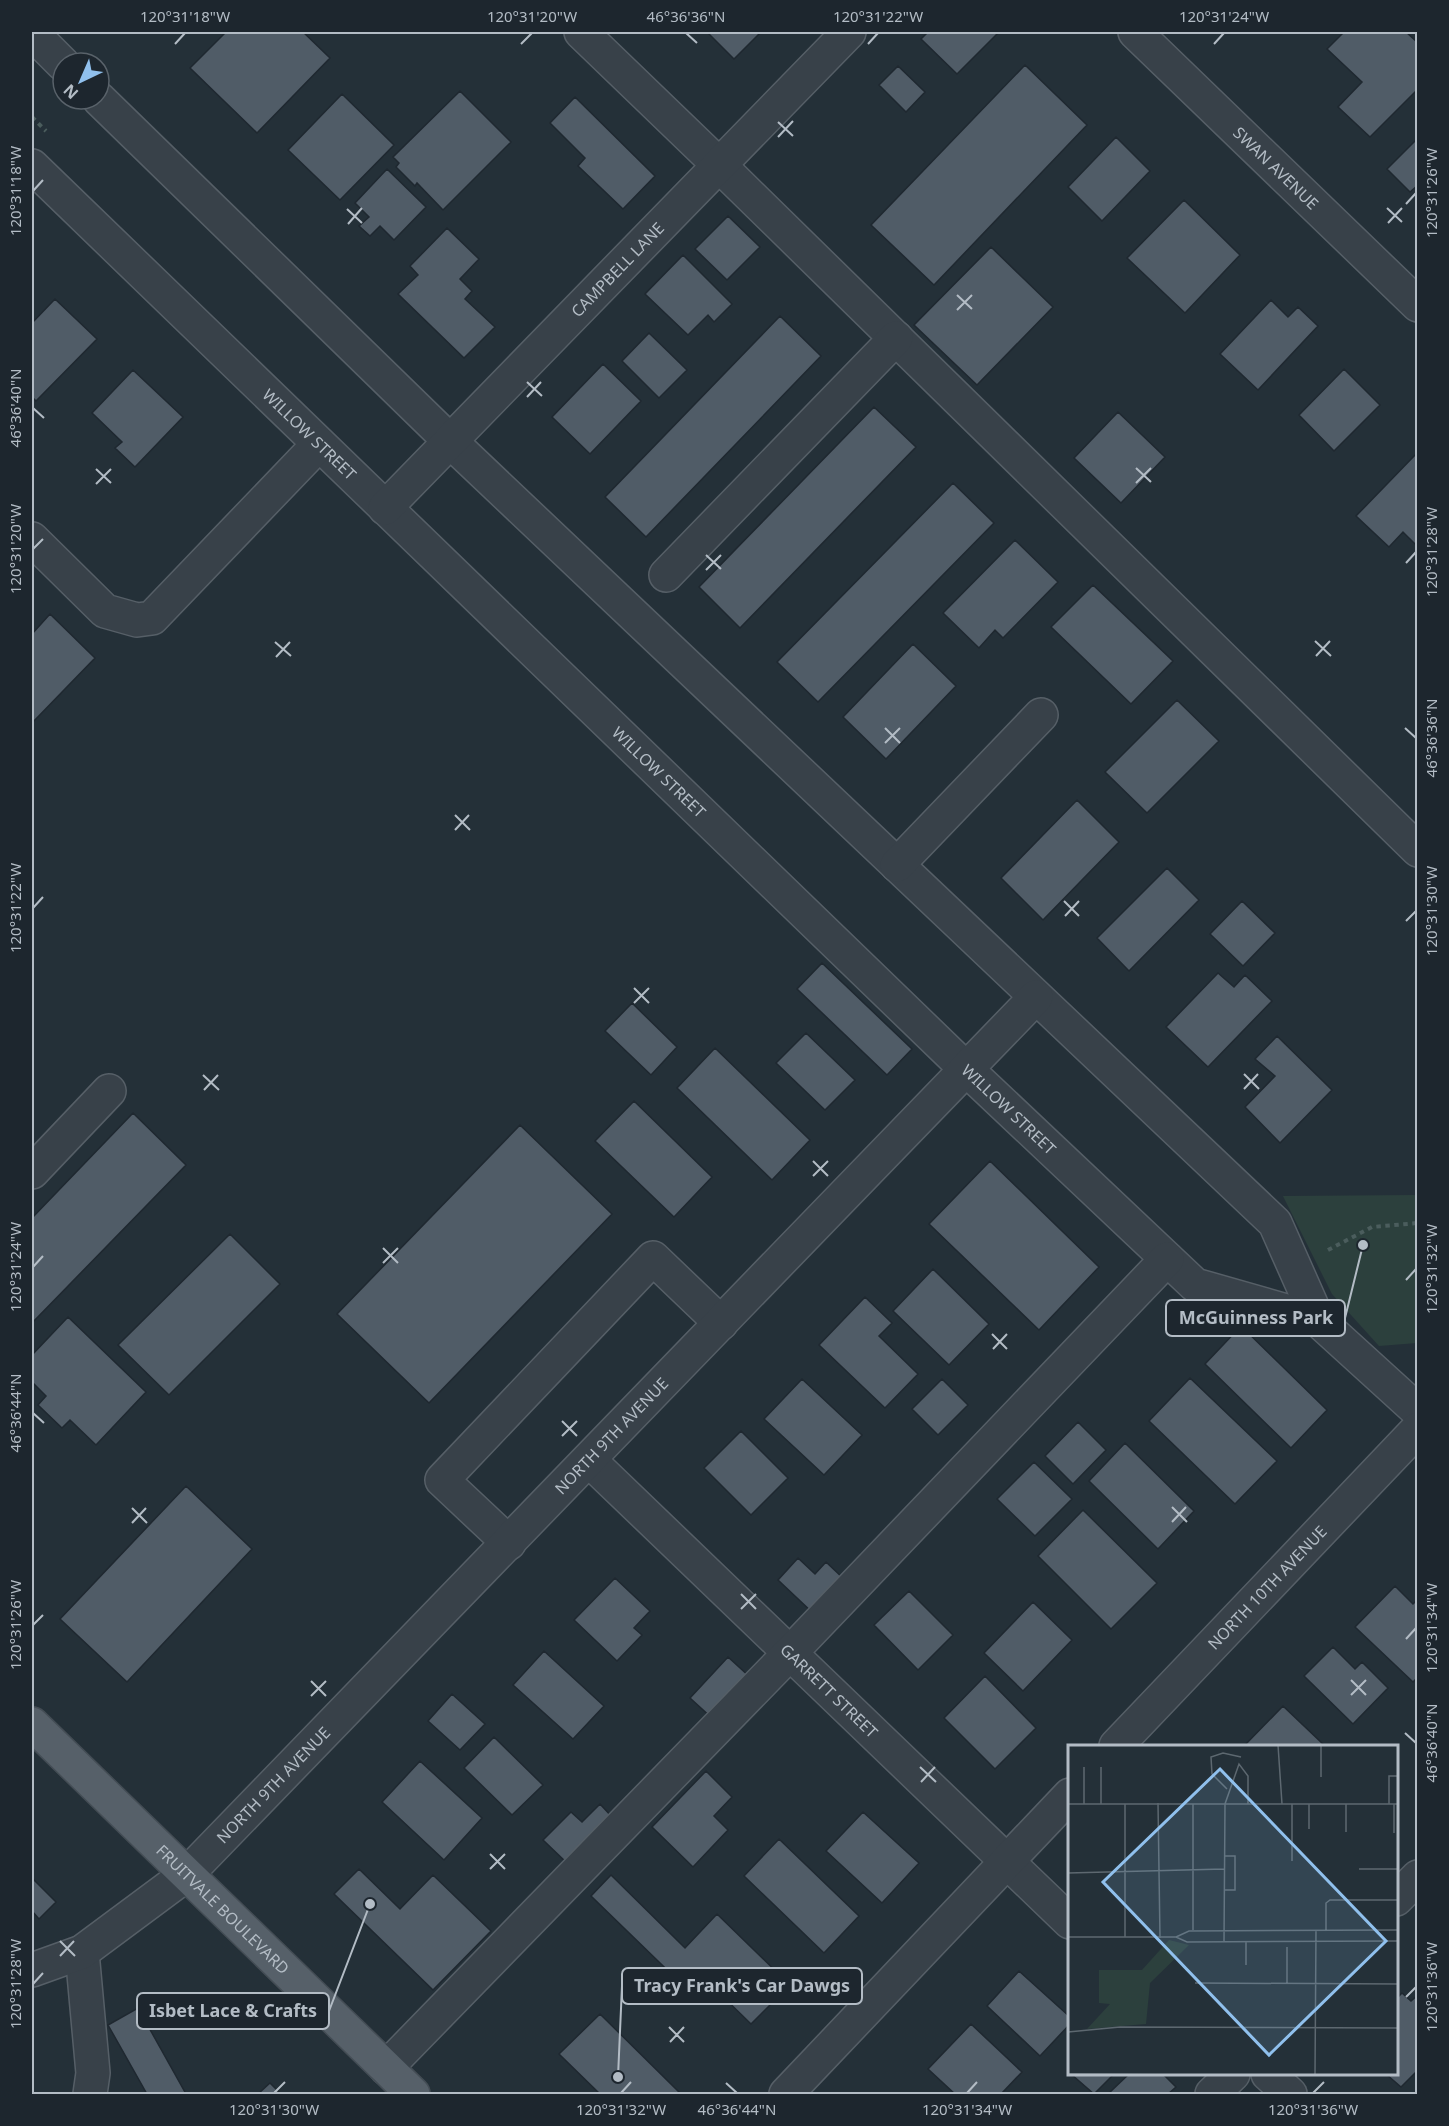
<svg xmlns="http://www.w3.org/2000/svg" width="1449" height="2126" font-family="'Noto Sans',sans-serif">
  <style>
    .green { fill: #2c403d }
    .building { fill: #505c67; stroke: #1f2830; stroke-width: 1.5 }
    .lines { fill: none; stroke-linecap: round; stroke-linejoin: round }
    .minor-casing { stroke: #565f67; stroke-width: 36 }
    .major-casing { stroke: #444d55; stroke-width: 36 }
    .path { stroke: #4b5d5d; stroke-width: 4; stroke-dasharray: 4.5 4.5; stroke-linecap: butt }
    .minor { stroke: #384149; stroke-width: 33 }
    .major { stroke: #566069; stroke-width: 33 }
    .ticks { fill: none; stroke: #b3bcc5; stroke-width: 2 }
    .labels { text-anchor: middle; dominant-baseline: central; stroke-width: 6; stroke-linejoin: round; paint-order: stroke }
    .street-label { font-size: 16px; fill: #b3bcc5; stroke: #1d262e }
    .inset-road { fill: none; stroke: #5d6870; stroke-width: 1.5 }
    .view { fill: #90c0ed; fill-opacity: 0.15; stroke: #90c0ed; stroke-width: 3 }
    .inset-edge { fill: none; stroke: #b3bcc5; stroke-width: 3 }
    .leader { fill: none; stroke: #b3bcc5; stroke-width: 2 }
    .callout-dot { fill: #b3bcc5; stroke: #1d262e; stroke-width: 2 }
    .callout { fill: #1d262e; stroke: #b3bcc5; stroke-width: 2 }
    .callout-label { font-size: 18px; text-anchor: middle; font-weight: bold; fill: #b3bcc5 }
    .neatline { fill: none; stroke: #b3bcc5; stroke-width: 2 }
    .ticks-label { font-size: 15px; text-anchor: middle; fill: #b3bcc5 }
  </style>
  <rect width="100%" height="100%" fill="#243038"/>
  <path class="green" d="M1417,1195V1343L1379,1346L1332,1294L1283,1196Z"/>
  <path class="building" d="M226,32H303L330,58L257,133L190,68Z
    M707,32H761L734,59Z
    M928,32H999L957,74L921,39Z
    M1344,32H1406L1418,43V89L1370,137L1338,107L1362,82L1327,49Z
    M1025,65L1087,125L934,285L871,225Z
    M898,66L925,92L906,112L879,85Z
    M460,91L511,142L443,210L417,183L415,186L396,167L399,163L393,157Z
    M342,94L394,145L340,200L288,150Z
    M575,97L655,176L623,209L578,166L585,158L550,123Z
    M1116,137L1150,171L1102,221L1068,187Z
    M1418,138V185L1410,192L1387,169Z
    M387,169L426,207L394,240L380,226L370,236L359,226L369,217L355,203Z
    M1184,200L1240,255L1185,313L1127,258Z
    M728,216L760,247L727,280L695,249Z
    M447,228L479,259L460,279L472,291L465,299L495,327L464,358L398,294L418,275L410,266Z
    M991,247L1053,307L977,385L914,325Z
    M683,255L732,304L714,322L708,315L688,335L645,294Z
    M55,299L97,339L36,401L32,397V323Z
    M1271,300L1288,317L1298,307L1318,326L1258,390L1220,354Z
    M780,316L821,356L646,537L605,497Z
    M649,333L687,370L659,398L622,361Z
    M603,364L641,401L590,454L552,417Z
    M1344,369L1380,405L1334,451L1299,415Z
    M133,370L183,417L135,467L115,448L122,442L92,413Z
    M874,407L916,447L740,628L699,587Z
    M1118,412L1165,457L1121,503L1074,458Z
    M1417,453L1418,547L1403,532L1389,547L1356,516Z
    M953,483L994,523L818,702L777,662Z
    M1015,540L1058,582L1003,638L995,630L979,648L943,613Z
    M1093,585L1173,661L1131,704L1051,627Z
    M50,614L95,658L32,723V634Z
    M913,644L956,686L886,759L843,717Z
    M1177,700L1219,741L1147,813L1105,772Z
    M1077,800L1119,842L1043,920L1001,878Z
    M1167,868L1199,900L1129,971L1097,938Z
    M1242,901L1275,933L1243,966L1210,934Z
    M822,963L912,1049L887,1075L797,989Z
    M1218,973L1234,987L1245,975L1272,1001L1208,1067L1166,1027Z
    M632,1003L677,1047L651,1075L605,1031Z
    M806,1033L855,1080L825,1110L776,1063Z
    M1277,1036L1332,1090L1280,1143L1245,1107L1275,1076L1255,1059Z
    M715,1048L810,1140L772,1180L677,1088Z
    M634,1101L712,1177L674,1217L595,1141Z
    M133,1113L186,1165L32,1323V1218Z
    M520,1125L612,1214L429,1403L337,1314Z
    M990,1161L1099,1267L1039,1330L929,1224Z
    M230,1234L280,1284L169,1395L118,1345Z
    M933,1269L989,1324L949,1365L893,1311Z
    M865,1297L892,1323L879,1336L918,1374L885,1408L819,1345Z
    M68,1317L146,1392L96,1445L70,1420L62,1428L38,1405L46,1396L32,1382V1355Z
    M1241,1326L1327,1410L1291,1448L1205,1364Z
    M1190,1378L1277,1461L1235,1504L1149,1421Z
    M802,1379L862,1435L824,1475L764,1419Z
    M942,1379L968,1405L938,1435L912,1409Z
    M1078,1422L1106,1450L1073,1484L1045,1456Z
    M741,1431L788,1478L751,1515L704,1468Z
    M1125,1443L1194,1511L1158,1549L1089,1481Z
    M1034,1462L1072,1499L1035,1536L997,1499Z
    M186,1486L252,1549L127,1682L60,1619Z
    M1083,1510L1157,1583L1111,1629L1038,1556Z
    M798,1558L815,1574L826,1562L845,1580L814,1614L778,1580Z
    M615,1578L650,1611L634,1628L642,1635L617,1661L574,1620Z
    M1395,1586L1413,1604L1418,1599V1677L1413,1682L1355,1627Z
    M909,1591L953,1635L918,1670L874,1625Z
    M1033,1602L1072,1640L1023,1691L984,1653Z
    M1333,1647L1355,1669L1362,1662L1388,1688L1353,1724L1304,1676Z
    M544,1651L604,1706L573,1739L513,1685Z
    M728,1657L751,1678L713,1719L690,1698Z
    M985,1676L1036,1728L995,1769L944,1718Z
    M452,1694L485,1724L460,1750L428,1721Z
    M1283,1706L1325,1746H1244Z
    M494,1737L543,1785L512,1815L464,1768Z
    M420,1761L482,1818L444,1860L382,1802Z
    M706,1771L732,1797L714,1816L728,1830L693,1867L652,1827Z
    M600,1804L613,1818L567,1863L543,1840L571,1812L582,1822Z
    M863,1812L919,1863L882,1903L826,1851Z
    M779,1839L859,1916L824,1953L744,1876Z
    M359,1869L400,1909L433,1875L491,1931L433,1990L334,1894Z
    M611,1875L685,1948L717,1914L790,1985L751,2024L706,1980L692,1994L591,1896Z
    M32,1878L56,1902L39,1919L32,1911Z
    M1019,1971L1070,2017V2024L1040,2056L987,2006Z
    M1402,1993L1411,2001L1418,1995V2070L1401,2087L1386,2074H1396V1999Z
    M138,2008L186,2094H147L108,2025Z
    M600,2014L681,2094H600L559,2054Z
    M971,2024L1022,2072L1001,2094H955L928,2069Z
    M1071,2074H1114L1094,2094Z
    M1129,2074H1163L1176,2087L1168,2094H1108Z
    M270,2083L281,2094H258Z"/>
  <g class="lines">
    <g class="minor-casing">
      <g id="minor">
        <path d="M581,32L719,165L1418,850"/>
        <path id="s1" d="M1135,32L1418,305"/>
        <path d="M32,33L63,64"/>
        <path d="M99,99L450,441L1275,1223L1318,1320L1418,1411"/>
        <path id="s2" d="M32,166L965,1068L1195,1285L1318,1320"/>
        <path id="s3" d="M385,508L849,32"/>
        <path d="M32,539L105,611L137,620L152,618L319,444"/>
        <path d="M666,575L896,338"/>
        <path d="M897,865L1041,715"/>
        <path d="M32,1172L109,1091"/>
        <path id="s4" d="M589,1460L1070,1922"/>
        <path d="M509,1543L442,1480L653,1258L721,1323"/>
        <path id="s5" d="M1116,1746L1418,1429"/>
        <path d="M1396,1899L1418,1877"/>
        <path d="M82,1952L93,2073L90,2094"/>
        <path id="s6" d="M32,1970L82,1952L187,1874L1036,997"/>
        <path d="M386,2068L790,1653L1167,1259"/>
        <path d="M1268,2074L1290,2094"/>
        <path d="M786,2094L1070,1795"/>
        <path d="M1212,2094L1233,2074"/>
      </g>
    </g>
    <g class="major-casing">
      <g id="major">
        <path id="s7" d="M32,1724L413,2094"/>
      </g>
    </g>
    <path class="path" d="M32,117L46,131
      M1328,1250L1372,1227L1418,1223"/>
    <use href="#minor" class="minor"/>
    <use href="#major" class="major"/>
  </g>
  <path class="ticks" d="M686,33L697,43M175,44L185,33M521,44L532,33M868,44L878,33M1214,44L1224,33M778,122L793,136M778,137L793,121M33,191L43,180M1406,204L1416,193M1387,208L1402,222M347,209L362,223M1388,223L1402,208M348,224L362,208M957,295L972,309M957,310L972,295M527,382L542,396M527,397L541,382M33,408L44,418M1136,468L1151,482M96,469L111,483M1136,483L1151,468M96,484L111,469M33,549L43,539M706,555L721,569M1406,563L1416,552M706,570L721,555M1315,641L1331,656M275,642L291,656M1316,656L1330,641M276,657L290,642M885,728L900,743M1405,728L1416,738M885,743L900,728M455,815L470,830M455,830L469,815M1064,901L1079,916M33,908L43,897M1065,916L1079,901M1406,921L1416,911M634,988L649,1003M634,1003L649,988M1244,1074L1259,1089M203,1075L219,1090M1244,1089L1258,1074M204,1090L218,1075M813,1161L828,1176M813,1176L828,1161M383,1248L398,1263M383,1263L398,1248M33,1267L43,1256M1406,1280L1416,1269M992,1334L1007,1349M993,1349L1007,1334M33,1413L44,1423M562,1421L577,1436M562,1436L577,1421M1172,1507L1187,1522M132,1508L147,1523M1172,1522L1186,1507M132,1523L146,1508M741,1594L756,1609M741,1609L756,1594M33,1625L43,1615M1406,1639L1416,1628M1351,1680L1366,1695M311,1681L326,1696M1351,1695L1366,1680M311,1696L326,1681M1405,1733L1416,1743M920,1767L936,1782M921,1782L935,1767M490,1854L505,1869M490,1869L505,1854M60,1941L75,1956M60,1956L74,1941M33,1984L43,1973M1406,1997L1416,1987M669,2027L684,2042M670,2042L684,2027M726,2083L737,2093M274,2093L285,2082M621,2093L631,2082M967,2093L977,2082M1313,2093L1324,2082"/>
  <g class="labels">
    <g class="street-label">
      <text stroke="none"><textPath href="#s1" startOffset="196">SWAN AVENUE</textPath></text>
      <text stroke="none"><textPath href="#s3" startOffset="333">CAMPBELL LANE</textPath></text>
      <text stroke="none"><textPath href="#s2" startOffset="386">WILLOW STREET</textPath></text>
      <text stroke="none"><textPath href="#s2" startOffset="872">WILLOW STREET</textPath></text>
      <text stroke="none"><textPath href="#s2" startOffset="1358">WILLOW STREET</textPath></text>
      <text stroke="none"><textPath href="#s6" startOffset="794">NORTH 9TH AVENUE</textPath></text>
      <text stroke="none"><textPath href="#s5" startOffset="219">NORTH 10TH AVENUE</textPath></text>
      <text stroke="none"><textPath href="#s4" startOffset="333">GARRETT STREET</textPath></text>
      <text stroke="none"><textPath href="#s6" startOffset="308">NORTH 9TH AVENUE</textPath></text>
      <text stroke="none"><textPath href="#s7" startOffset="266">FRUITVALE BOULEVARD</textPath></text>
    </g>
  </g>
  <g transform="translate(1068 1745)">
    <rect width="330" height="330" fill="#243038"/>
    <path d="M101,195L121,200L82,238L78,279L19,284L42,259L31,258V225H74Z" fill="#2c403d"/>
    <path class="inset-road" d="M210,0L214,59M16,22V59M33,22V59M253,32V0M159,44L144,29L143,12L155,8L173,12M90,58L92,193M0,59H330M57,59V192M125,59V185M224,59V116M241,59V84M278,59V87M321,59V31H330M326,59V88M156,111H167V145H156M291,124H330M0,128L156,124M258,185V158L262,155H330M0,192H108L119,197L330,196M108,192L121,186L330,185M156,196L157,59L171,19L180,31V59M178,196V220M219,202V239M127,238L330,239M0,287L52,282L330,283M0,329L121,330M247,330L248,185"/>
    <path class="view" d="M152,24L318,196L201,310L35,137Z"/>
    <rect width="330" height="330" class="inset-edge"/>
  </g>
  <path class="leader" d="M1363 1245L1345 1318M618 2077L622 1986M370 1904L329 2011"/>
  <g class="callout-dot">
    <circle cx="1363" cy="1245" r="6"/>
    <circle cx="618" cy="2077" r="6"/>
    <circle cx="370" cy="1904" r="6"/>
  </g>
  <g class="callout">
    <rect x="1166" y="1300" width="179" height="36" rx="6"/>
    <rect x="622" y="1968" width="240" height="36" rx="6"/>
    <rect x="137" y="1993" width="192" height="36" rx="6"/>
  </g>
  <g class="callout-label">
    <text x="1256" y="1324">McGuinness Park</text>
    <text x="742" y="1992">Tracy Frank's Car Dawgs</text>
    <text x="233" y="2017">Isbet Lace &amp; Crafts</text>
  </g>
  <rect width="1449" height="2126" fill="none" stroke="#1d262e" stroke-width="66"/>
  <g transform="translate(81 81) rotate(224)"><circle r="28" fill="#1d262e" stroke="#59626a" stroke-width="1.5"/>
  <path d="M0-4.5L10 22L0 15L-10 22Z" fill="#90c0ed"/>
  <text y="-9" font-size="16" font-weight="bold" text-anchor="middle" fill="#b3bcc5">N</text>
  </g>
  <rect x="33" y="33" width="1383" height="2060" class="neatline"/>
  <g class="ticks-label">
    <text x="185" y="22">120°31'18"W</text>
    <text x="532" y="22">120°31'20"W</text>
    <text x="686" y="22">46°36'36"N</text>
    <text x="878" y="22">120°31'22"W</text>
    <text x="1224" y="22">120°31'24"W</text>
    <text transform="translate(16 191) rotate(-90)" y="5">120°31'18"W</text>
    <text transform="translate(1432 193) rotate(-90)" y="5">120°31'26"W</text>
    <text transform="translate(16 408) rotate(-90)" y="5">46°36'40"N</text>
    <text transform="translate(16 549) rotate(-90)" y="5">120°31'20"W</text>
    <text transform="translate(1432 552) rotate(-90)" y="5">120°31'28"W</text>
    <text transform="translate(1432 738) rotate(-90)" y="5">46°36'36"N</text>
    <text transform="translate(16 908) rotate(-90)" y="5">120°31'22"W</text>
    <text transform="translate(1432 911) rotate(-90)" y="5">120°31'30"W</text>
    <text transform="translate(16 1267) rotate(-90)" y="5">120°31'24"W</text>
    <text transform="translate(1432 1269) rotate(-90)" y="5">120°31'32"W</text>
    <text transform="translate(16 1413) rotate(-90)" y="5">46°36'44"N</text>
    <text transform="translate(16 1625) rotate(-90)" y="5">120°31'26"W</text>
    <text transform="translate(1432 1628) rotate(-90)" y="5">120°31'34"W</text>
    <text transform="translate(1432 1743) rotate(-90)" y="5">46°36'40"N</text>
    <text transform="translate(16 1984) rotate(-90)" y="5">120°31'28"W</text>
    <text transform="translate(1432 1987) rotate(-90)" y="5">120°31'36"W</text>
    <text x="274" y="2115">120°31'30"W</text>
    <text x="621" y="2115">120°31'32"W</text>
    <text x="737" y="2115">46°36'44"N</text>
    <text x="967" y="2115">120°31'34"W</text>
    <text x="1313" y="2115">120°31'36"W</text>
  </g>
</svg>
